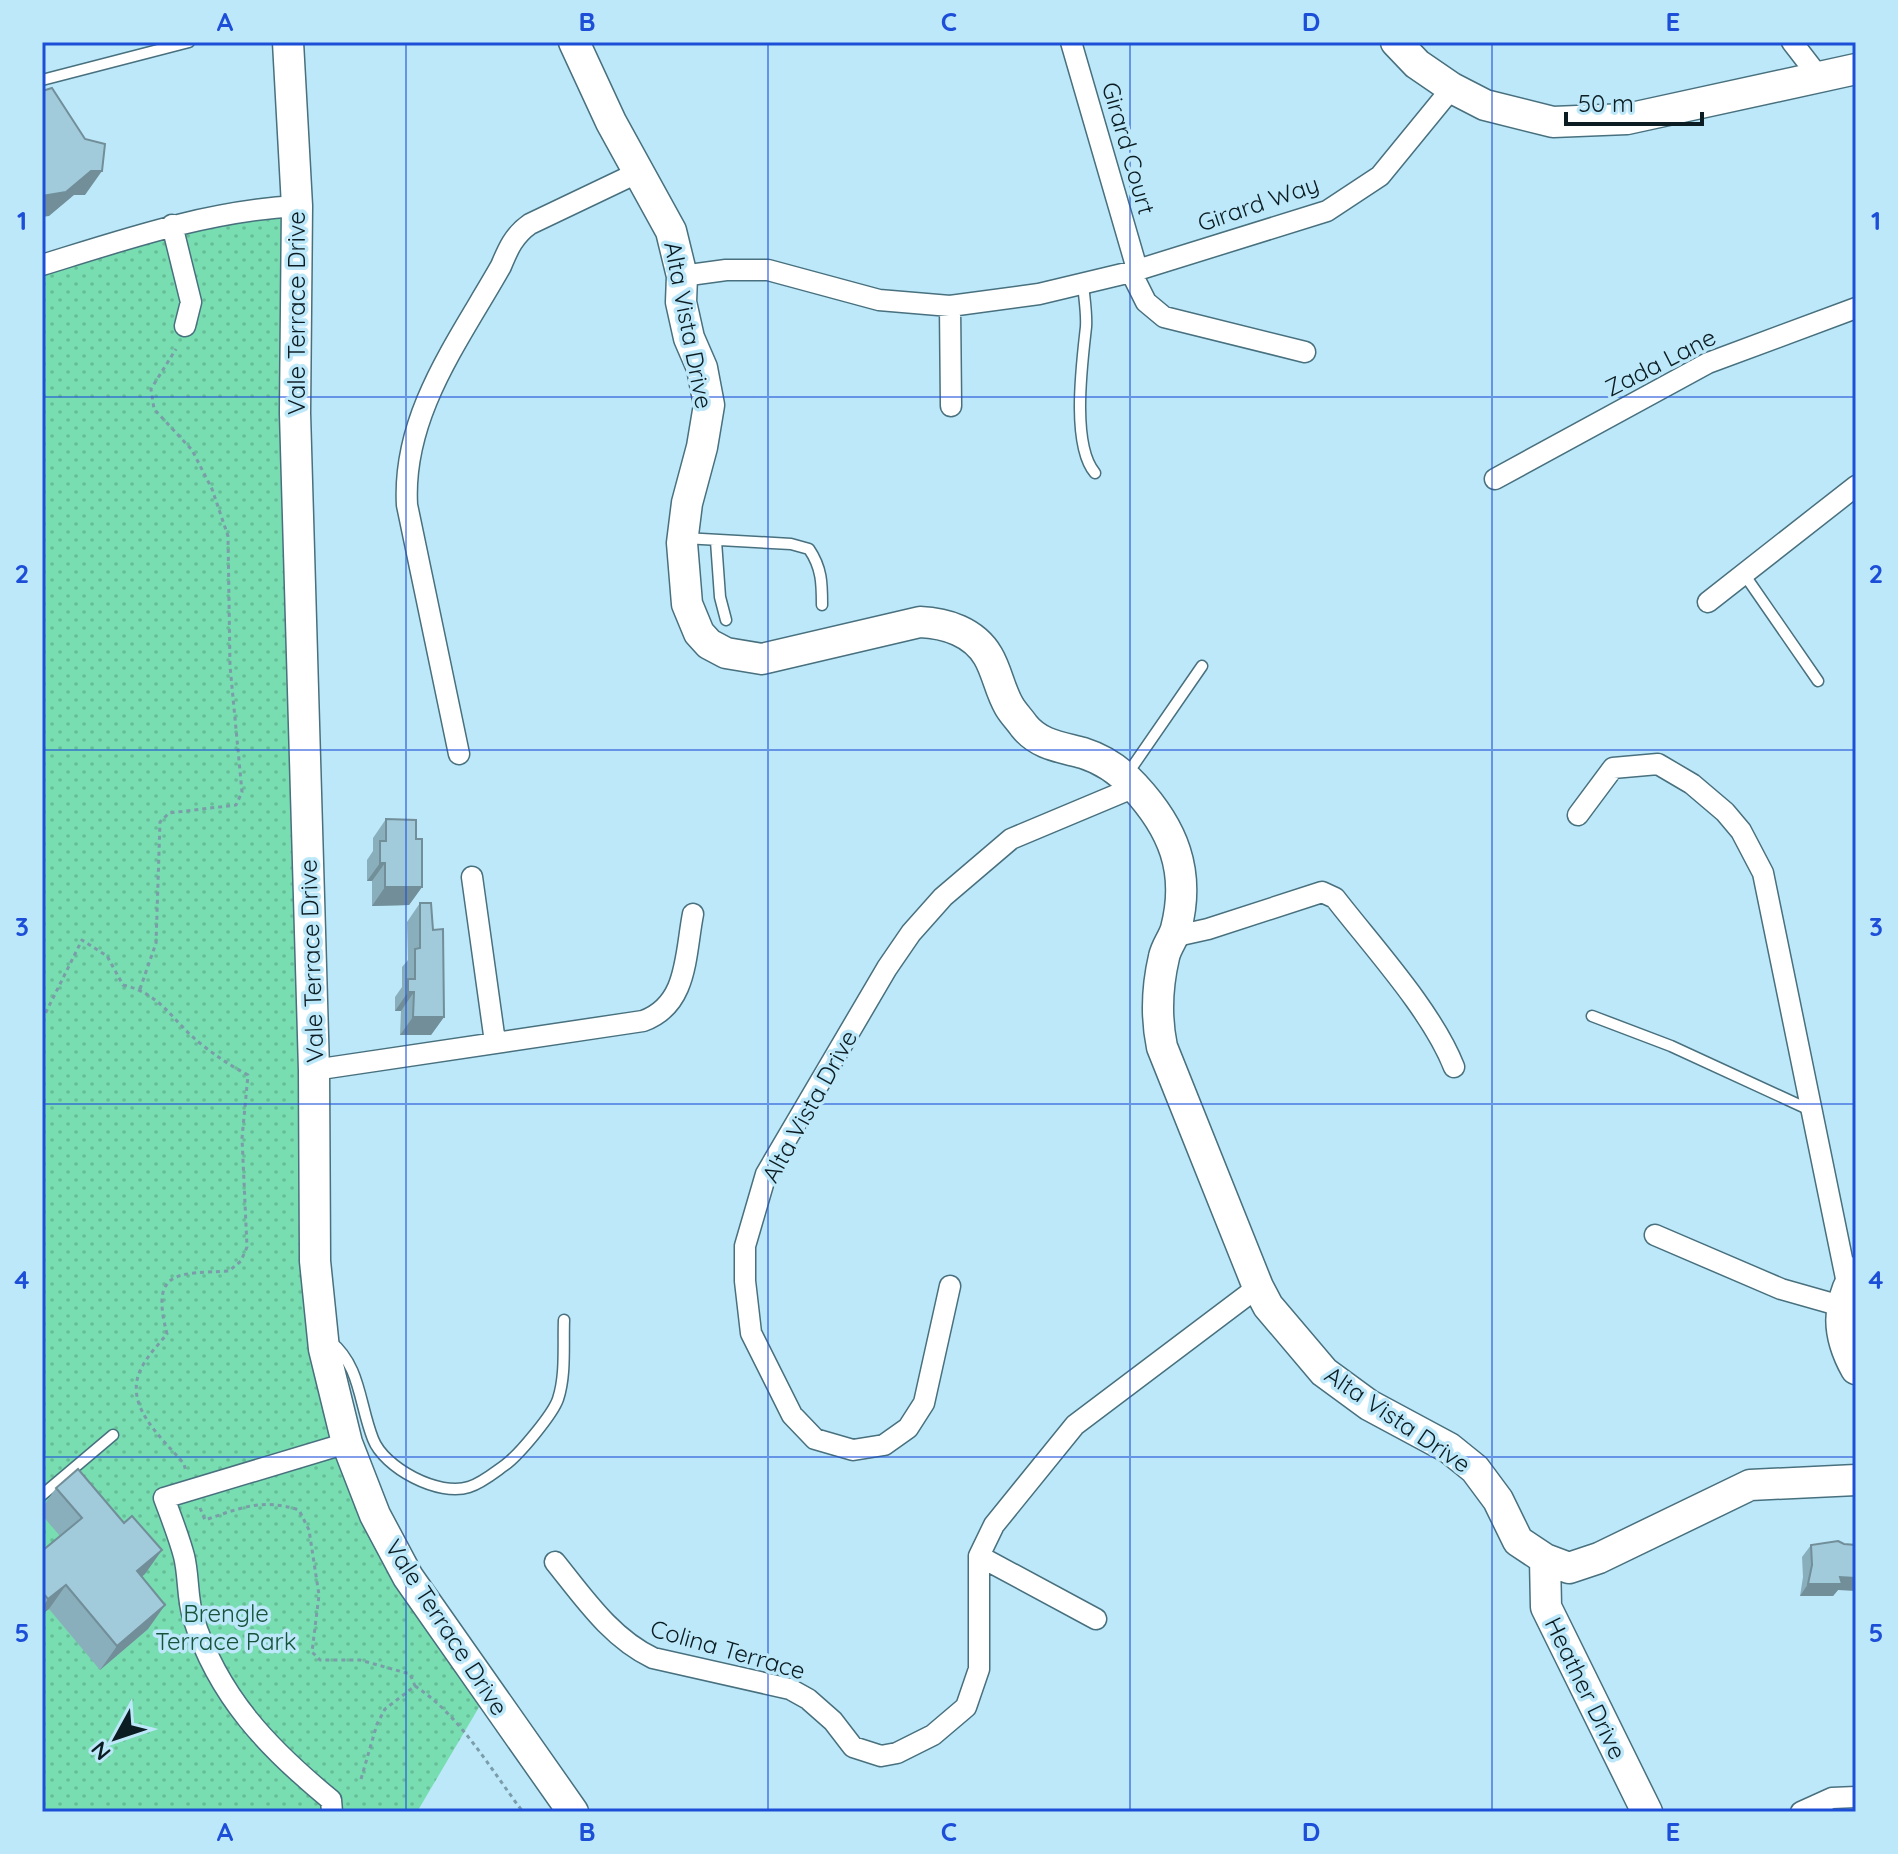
<svg xmlns="http://www.w3.org/2000/svg" width="1898" height="1854" font-family="Quicksand,sans-serif">
  <style>
    .park { fill: url(#park-dots) }
    .lines { fill: none; stroke-linecap: round; stroke-linejoin: round }
    .lane-casing { stroke: #48707e; stroke-width: 13 }
    .street-casing { stroke: #48707e; stroke-width: 23 }
    .secondary-casing { stroke: #48707e; stroke-width: 33 }
    .path { stroke: #7b9ca9; stroke-width: 3; stroke-dasharray: 4 4; stroke-linecap: butt }
    .lane { stroke: #fff; stroke-width: 10 }
    .street { stroke: #fff; stroke-width: 20 }
    .secondary { stroke: #fff; stroke-width: 30 }
    .wall { fill: #8aafbc }
    .shaded-wall { fill: #718e99 }
    .building { fill: #a1cbdb; stroke: #718e99; stroke-width: 2 }
    .grid { fill: none; stroke: #1d4ed8; stroke-width: 2; stroke-opacity: 0.55 }
    .labels { text-anchor: middle; dominant-baseline: central; stroke-width: 7; stroke-linejoin: round; paint-order: stroke }
    .street-label { font-size: 24px; fill: #0b1c22; stroke: #bde8f9 }
    .park-label { font-size: 24px; fill: #17523b; stroke: #bde8f9 }
    .neatline { fill: none; stroke: #1d4ed8; stroke-width: 3 }
    .grid-label { font-size: 26px; text-anchor: middle; font-weight: bold; fill: #1d4ed8 }
  </style>
  <defs>
    <pattern id="park-dots" width="8" height="8" patternUnits="userSpaceOnUse" patternTransform="scale(2)"><rect width="8" height="8" fill="#78ddb0"/><path d="M2 2h.1M6 6h.1" fill="none" stroke="#66bd97" stroke-width="1.8" stroke-linecap="round"/></pattern>
  </defs>
  <rect width="100%" height="100%" fill="#bde8f9"/>
  <path class="park" d="M293,196L315,1236L347,1442L488,1692L417,1812H42V264L258,198Z"/>
  <g class="lines">
    <g class="lane-casing">
      <path id="lane" d="M42,80L189,42
        M1083,283C1084,297 1087,313 1086,327C1082,363 1071,445 1095,473
        M684,538L791,544L809,549C822,568 822,584 822,605
        M716,541L720,597L726,620
        M1744,574L1818,681
        M1126,776L1202,666
        M1592,1016L1671,1046L1810,1110
        M330,1341C361,1366 359,1404 373,1439C384,1468 439,1497 469,1487C482,1483 495,1472 505,1465C519,1455 553,1414 558,1399C566,1375 563,1345 564,1320
        M42,1495L113,1435"/>
    </g>
    <g class="street-casing">
      <path id="street" d="M1071,42L1137,269
        M1792,42L1819,77
        M172,225L191,302L185,326
        M42,265C126,239 208,211 297,206
        M1131,272L1146,302L1164,317L1305,352
        M682,276L726,270H768L879,300L950,306L1039,294L1131,272L1327,211L1380,176L1452,88
        M950,306L951,406
        M1495,479L1708,363L1856,308
        M1708,602L1856,486
        M459,754L407,505C402,415 458,342 501,266C508,249 514,235 530,224L639,172
        M1578,815L1613,768L1658,764L1692,784L1725,812L1741,831L1763,873L1848,1288
        M472,877L495,1042
        M1172,937L1208,929L1322,892L1335,898C1373,947 1432,1011 1454,1067
        M314,1070L643,1021C688,1005 685,955 693,914
        M1655,1235L1781,1289L1841,1306
        M950,1286L924,1403L908,1428L884,1445L853,1450L815,1439L792,1415L751,1333L745,1281V1246L766,1174L887,968L911,933L943,897L1011,839L1135,787
        M979,1556L1096,1619
        M555,1562C584,1598 611,1638 653,1658L790,1689L808,1699L833,1721L853,1747L881,1756L897,1753L933,1735L966,1707L979,1669V1556L994,1525L1075,1425L1258,1287
        M332,1812L331,1800C269,1749 218,1697 193,1617C187,1598 189,1576 184,1556C179,1537 171,1517 164,1498L347,1443
        M1801,1812L1832,1798L1856,1797"/>
    </g>
    <g class="secondary-casing">
      <path id="secondary" d="M288,42L297,206L295,413L314,1070L315,1261L324,1349L347,1443L375,1515L408,1577L573,1812
        M574,42L611,122L671,231L682,276L681,302L689,338L702,368L709,405L702,447L687,503L682,543L687,604L699,633L709,644L726,653L762,659L920,622C946,623 974,632 988,656C997,671 1000,691 1009,706C1013,713 1019,719 1024,726C1039,745 1061,747 1083,753C1102,759 1120,771 1134,786C1173,828 1191,871 1176,929C1173,939 1166,947 1164,957C1157,987 1156,1018 1162,1047L1258,1287L1268,1306L1324,1372L1369,1405L1449,1448L1475,1469L1498,1500L1518,1541L1545,1559L1569,1568L1599,1558L1750,1485L1856,1480
        M1396,42L1417,64L1452,88L1485,105L1553,122L1627,119L1856,69
        M1856,1272C1836,1306 1837,1335 1856,1369
        M1545,1559L1546,1607L1647,1812"/>
    </g>
    <path class="path" d="M140,989L156,943L160,822L169,813L236,805L242,792L230,666L228,536L212,489L192,450L154,409L151,389L176,349
      M42,1020L82,940L107,956L123,985C162,994 172,1021 201,1044C216,1056 231,1066 248,1075L242,1138L247,1247L241,1261L229,1271C177,1274 150,1269 167,1334C159,1344 149,1354 143,1365C120,1404 161,1436 184,1464L186,1472
      M200,1508L205,1520C240,1508 262,1498 299,1510L309,1530L319,1595L312,1652L320,1660H360L410,1674L415,1686
      M361,1779L377,1724L385,1709L415,1686C460,1715 491,1770 523,1812"/>
    <use href="#lane" class="lane"/>
    <use href="#street" class="street"/>
    <use href="#secondary" class="secondary"/>
  </g>
  <path class="wall" d="M386,819L416,839L422,887L409,905L372,906V881H367V860L373,851V838Z
    M420,903L433,930L444,1017L431,1035H400L401,1011H395V997L402,987V967L408,960L407,922Z
    M56,1488L124,1523L162,1550L142,1577L165,1605L148,1629L100,1670L49,1609L42,1614V1551L60,1536L42,1515V1508Z
    M1811,1545L1838,1590L1833,1596H1800L1803,1577L1802,1557Z"/>
  <path class="shaded-wall" d="M91,171H102L85,195H74L49,216L42,217V196Z
    M380,863H385L372,881H367Z
    M385,887H422L409,905L372,906Z
    M408,992H414L401,1011H395Z
    M413,1017H444L431,1035H400Z
    M162,1550L145,1574L120,1595L137,1571Z
    M1840,1577L1856,1578V1591L1838,1590L1833,1596H1800L1808,1584Z
    M66,1585L49,1609L42,1614V1608L48,1599Z
    M165,1605L148,1629L100,1670L117,1646Z"/>
  <path class="building" d="M52,88L85,139L105,144L102,171H91L66,192L42,196V91Z
    M386,819L416,820V839H422V887H385V863H380V841H386Z
    M420,903H431L433,930L443,929L444,1017H413L414,992H408V979H415V949L420,948Z
    M78,1469L124,1523L132,1516L162,1550L137,1571L165,1605L117,1646L66,1585L48,1599L42,1592V1551L82,1518L56,1488Z
    M1838,1541L1844,1544L1856,1545V1578L1840,1577L1842,1584H1808L1812,1565L1811,1545Z"/>
  <path class="grid" d="M406,42V1812M768,42V1812M1130,42V1812M1492,42V1812M42,397H1856M42,750H1856M42,1104H1856M42,1457H1856"/>
  <g class="labels">
    <g class="street-label">
      <text transform="translate(1129 148) rotate(74)">Girard Court</text>
      <text transform="translate(1258 203) rotate(-19)">Girard Way</text>
      <text transform="translate(296 313) rotate(-90)">Vale Terrace Drive</text>
      <text transform="translate(689 325) rotate(79)">Alta Vista Drive</text>
      <text transform="translate(1660 362) rotate(-27)">Zada Lane</text>
      <text transform="translate(311 961) rotate(-92)">Vale Terrace Drive</text>
      <text transform="translate(809 1106) rotate(-61)">Alta Vista Drive</text>
      <text transform="translate(1398 1419) rotate(34)">Alta Vista Drive</text>
      <text transform="translate(447 1627) rotate(57)">Vale Terrace Drive</text>
      <text transform="translate(728 1649) rotate(16)">Colina Terrace</text>
      <text transform="translate(1586 1688) rotate(64)">Heather Drive</text>
    </g>
    <g class="park-label">
      <text x="226" y="1613">Brengle<tspan x="226" dy="28">Terrace Park</tspan></text>
    </g>
  </g>
  <rect width="1898" height="1854" fill="none" stroke="#bde8f9" stroke-width="88"/>
  <g transform="translate(116 1738) rotate(230)" stroke="#bde8f9" stroke-width="6" paint-order="stroke">
  <path d="M0-6L14 30L0 20L-14 30Z" fill="#0b1c22"/>
  <text y="-12" font-size="22" font-weight="bold" text-anchor="middle" fill="#0b1c22">N</text>
  </g>
  <path d="M1566 112v12h136v-12" fill="none" stroke="#0b1c22" stroke-width="4"/>
  <text x="1578" y="112" font-size="24" fill="#0b1c22" stroke="#bde8f9" stroke-width="6" paint-order="stroke">50 m</text>
  <rect x="44" y="44" width="1810" height="1766" class="neatline"/>
  <g class="grid-label">
    <text x="225" y="31">A</text>
    <text x="587" y="31">B</text>
    <text x="949" y="31">C</text>
    <text x="1311" y="31">D</text>
    <text x="1673" y="31">E</text>
    <text x="22" y="230">1</text>
    <text x="1876" y="230">1</text>
    <text x="22" y="583">2</text>
    <text x="1876" y="583">2</text>
    <text x="22" y="936">3</text>
    <text x="1876" y="936">3</text>
    <text x="22" y="1289">4</text>
    <text x="1876" y="1289">4</text>
    <text x="22" y="1642">5</text>
    <text x="1876" y="1642">5</text>
    <text x="225" y="1841">A</text>
    <text x="587" y="1841">B</text>
    <text x="949" y="1841">C</text>
    <text x="1311" y="1841">D</text>
    <text x="1673" y="1841">E</text>
  </g>
</svg>
